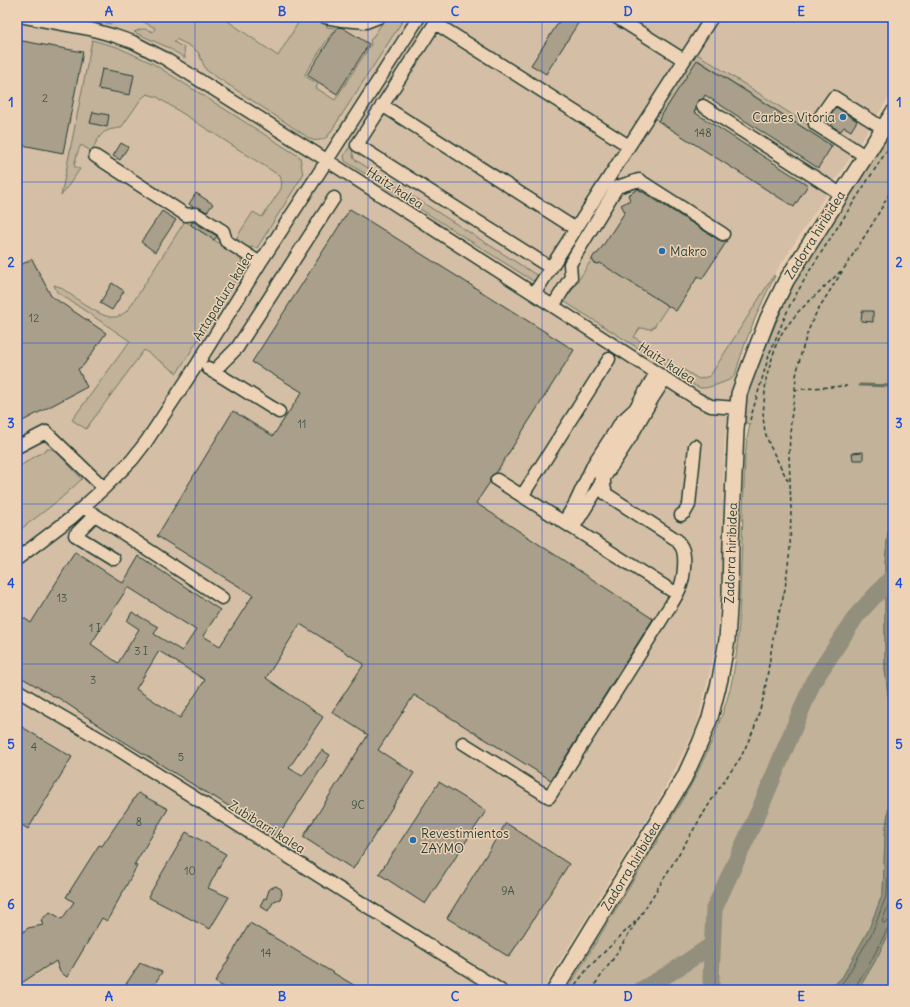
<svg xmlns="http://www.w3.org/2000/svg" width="910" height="1007" font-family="Delius,sans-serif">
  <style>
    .built { fill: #d4bea5 }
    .green { fill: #c1b299; stroke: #707866 }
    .water { fill: #928f7b; stroke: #646e5f }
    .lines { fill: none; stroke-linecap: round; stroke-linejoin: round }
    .shore { stroke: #4d5e50; stroke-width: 1 }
    .stream { stroke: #646e5f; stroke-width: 3 }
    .river { stroke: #928f7b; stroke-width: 17 }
    .building { fill: #a99f8a; stroke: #1f3d34; fill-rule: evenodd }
    .minor-casing { stroke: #1f3d34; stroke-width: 15 }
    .major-casing { stroke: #1f3d34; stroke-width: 18 }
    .path { stroke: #1f3d34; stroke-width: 1.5; stroke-dasharray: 4 3; stroke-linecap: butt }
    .minor { stroke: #eed2b5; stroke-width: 12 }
    .major { stroke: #eed2b5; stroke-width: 15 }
    .grid { fill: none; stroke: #1d4ed8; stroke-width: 1; stroke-opacity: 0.55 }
    .poi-dot { fill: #1f6fb2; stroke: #eed2b5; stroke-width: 1.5 }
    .labels { text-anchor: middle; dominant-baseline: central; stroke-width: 3; stroke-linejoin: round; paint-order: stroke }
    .number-label { font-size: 11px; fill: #42564a }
    .poi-label { font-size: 13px; fill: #1f3d34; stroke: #eed2b5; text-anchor: start }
    .street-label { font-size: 13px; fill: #1f3d34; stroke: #eed2b5 }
    .neatline { fill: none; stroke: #1d4ed8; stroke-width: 1.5 }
    .grid-label { font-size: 13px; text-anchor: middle; font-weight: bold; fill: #1d4ed8 }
  </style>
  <rect width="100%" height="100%" fill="#e6ccb0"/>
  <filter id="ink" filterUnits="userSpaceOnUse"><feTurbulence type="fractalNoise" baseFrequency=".025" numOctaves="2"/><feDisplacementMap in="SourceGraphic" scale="8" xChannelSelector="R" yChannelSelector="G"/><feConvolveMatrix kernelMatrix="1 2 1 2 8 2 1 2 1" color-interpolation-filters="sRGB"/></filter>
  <g filter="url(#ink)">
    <path class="built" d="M17,17H893V91L774,275L775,276L758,310L750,330L736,372L724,441L722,575L715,649L696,728L659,799L547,982L569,987L567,990H17Z"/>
    <path class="green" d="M77,17H222L278,56L298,23L271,18L269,17H300L326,22L327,27L335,28L305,74V76L318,84L316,88L335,100L371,44L370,41L383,22L389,17H405L328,136C323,140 319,141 312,140L206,70L198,52L190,46L176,39L174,42L184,48L185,58L167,47L134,32C143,28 144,28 153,32L155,28L142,21L130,18L121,19L111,24Z
      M92,40L117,47L152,63L300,157L303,175L257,248L252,247L246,248L239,243L237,237L253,212L262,217L281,189C282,184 282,181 280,176L157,97L147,94L141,99L121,128C100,130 102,134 91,151L81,145L78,151L74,166L80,169L61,196Z
      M694,52L835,142L832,146L698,60L658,121L653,117Z
      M893,129V484L890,494V513L885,562V670L892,724V782L885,835L883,893L868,931L843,976L830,990H567L690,787C707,754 722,721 731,685C738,655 739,624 740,594C742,548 743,503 745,457L747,439L750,424L744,422L746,398L748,390L775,325L793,285Z
      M351,145L354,159L538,276L533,281L345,161L344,155Z
      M185,221L240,257L242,263L245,266L177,373L144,350L86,429L72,420L130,341L57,292L54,285L60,287C72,295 101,319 114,317C120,317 124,313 128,310Z
      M592,259L594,263L597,264L600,262L668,306L654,327L651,329L640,328L634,337L672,362L668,367L562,300L567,294L569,295Z
      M774,275L775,276C759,307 746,338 736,372C735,375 734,377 731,379C725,382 707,389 701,388C695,387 685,379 679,375L678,373L681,368L699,379L710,376Z
      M47,449H51L56,451L82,479L59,500L17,532V468Z
      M893,917V988L890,990H858L874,963L891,930Z"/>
    <path class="water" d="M893,484V917L891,930L874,963L858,990H830L843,976L868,931L883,893L885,835L892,782V724L885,670V562L890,513V494Z"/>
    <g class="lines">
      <path class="shore" d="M893,524L889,562V670L893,698
        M893,873L892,895L882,922L884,923L889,921L893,920
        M836,990L846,978L872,933L887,894L889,835L893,803
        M854,990L855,987L871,961L888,928L890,926L893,925"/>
      <path class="stream" d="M860,385L893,386"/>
      <path class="river" d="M641,990L670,973L712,945
        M712,990L711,979L714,909L759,811L813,682L857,615L893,576"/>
    </g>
    <path class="building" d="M562,17H582L546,74L531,65Z
      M338,27L343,28L369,44L337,94L307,75Z
      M17,40L83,52L63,153L17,144Z
      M697,60L832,146L818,168L705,95L703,99L699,100L697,102L696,106V109L694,112L808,185L794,207L658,121Z
      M102,69L134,75L130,95L98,89Z
      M836,107L857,121L851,131L844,127L841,131L831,126L834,120L829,117Z
      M93,112L109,115L107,127L90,123Z
      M121,143L128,147L120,160L113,156Z
      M638,189L719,240L722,241H727L702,279L698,276L676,311L600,263L597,264L594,263L592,259L594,255L598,253L625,212L621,205L630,200L628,195Z
      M196,193L213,204L207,212L200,208L193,207L189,204Z
      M350,209L574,350L496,473L491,476L490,479V482L476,503L653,619L551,780L414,695L378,750L414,773L353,869L303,837L368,735L332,712L364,664L300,624L266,678L323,717L289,768L302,776L322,750L330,755L277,837L213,796V797L118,738L57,697V698L17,675V613L31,623L75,552L123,583L139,556L220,610L203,636L220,646L253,595L157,536L233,411L273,436L302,392L252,362ZM128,587L196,630L182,651L154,634L158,627L132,612L127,621L139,629L118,663L91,644ZM159,651L205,680L180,718L136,689Z
      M162,211L176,220L155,252L141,242Z
      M192,222H194L217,236L214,240L191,225Z
      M32,259L51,296L106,333L83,366L78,369L87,387L17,424V267Z
      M112,283L124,291L112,310L100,303Z
      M862,311H873V322L861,321Z
      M863,452V460H853L852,453Z
      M17,724L72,757L28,829L17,822Z
      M439,782L486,811L425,904L379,874Z
      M138,793L168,809L134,865L137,866L107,921L102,918L67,977L60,972L56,961L50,965L48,964L49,965L17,986V937L28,928L43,925L41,920L50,912L62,919L74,902L66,897L99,845L102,846Z
      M506,823L569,864L509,957L447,918Z
      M186,832L226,854L208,888L229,897L210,929L148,897Z
      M276,886L281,889L282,894L280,899L274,901L268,911L260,906L264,898L266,899L269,890L271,888Z
      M250,923L362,990H229L215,982Z
      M140,963L162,972L151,990H122Z"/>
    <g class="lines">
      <g class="minor-casing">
        <path id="minor" d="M25,17L90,29L115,36L133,42L164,58L317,154L697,399L711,406L737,408
          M325,17L342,20L366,22L379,17
          M439,17L357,145L551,268
          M616,17L684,60
          M435,23L629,146
          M382,105L576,229
          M703,106L841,194
          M95,156L186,215L196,214L223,231L226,241L260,263
          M865,156L815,124L834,97L883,128
          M534,294L712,17
          M553,306L571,277L570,264L617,187L639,180L723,234
          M208,368L279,412
          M213,372L237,348L334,198
          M635,409L629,428L600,473L602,489L606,494L604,486V478L630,438L652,399L665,379
          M17,447L46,432L104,488
          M497,480L677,594
          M522,496L609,359
          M83,507L222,598
          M95,515L75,535L114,559
          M681,515L685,512L689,505L695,446
          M564,522L575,504L594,463L621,422L635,409L656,373
          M573,528L603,480
          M17,559L71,518L104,488L132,460L146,442L198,363L260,263L315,179L419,17
          M17,690L45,707L114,747L500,990
          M463,743L549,797L663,617C669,607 678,596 681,585C684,576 686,556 682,548C681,545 678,543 677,540L606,494"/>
      </g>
      <g class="major-casing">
        <path id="major" d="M555,990L684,778L700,743L710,718L720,679L727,640L730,593L731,544L736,430L739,394L743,383L768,318L786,281L893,113"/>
      </g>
      <path class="path" d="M795,390L813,388L847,386
        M750,420L770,352L790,305L810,270L893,141
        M788,481L770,446L765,432L763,416L766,379L776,345L783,331L798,312L841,271
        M533,990H534
        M571,990L589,967L636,921
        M591,990L613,959L661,883L719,788L741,757L754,729L764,696L774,633L785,589L790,549L791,509L789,454L791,419L795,390L796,376L801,354L808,331L817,311L873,223L893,187"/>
      <use href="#minor" class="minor"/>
      <use href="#major" class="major"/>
    </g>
  </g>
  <path class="grid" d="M195,17V990M368,17V990M542,17V990M715,17V990M17,182H893M17,343H893M17,504H893M17,664H893M17,824H893"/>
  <g class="poi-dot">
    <circle cx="843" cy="117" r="4"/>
    <circle cx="662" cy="251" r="4"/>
    <circle cx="413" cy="840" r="4"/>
  </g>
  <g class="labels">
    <g class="number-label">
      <text x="45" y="98">2</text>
      <text x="703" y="133">148</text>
      <text x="34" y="318">12</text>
      <text x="302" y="424">11</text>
      <text x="62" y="598">13</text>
      <text x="95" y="628">1 I</text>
      <text x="141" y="651">3 I</text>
      <text x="93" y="680">3</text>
      <text x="34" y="747">4</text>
      <text x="181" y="757">5</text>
      <text x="358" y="805">9C</text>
      <text x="139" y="822">8</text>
      <text x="190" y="871">10</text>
      <text x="508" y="891">9A</text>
      <text x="266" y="953">14</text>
    </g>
    <g class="poi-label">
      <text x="835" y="117" text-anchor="end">Carbes Vitoria</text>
      <text x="670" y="251">Makro</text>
      <text x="421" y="833">Revestimientos<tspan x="421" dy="15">ZAYMO</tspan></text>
    </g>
    <g class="street-label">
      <text transform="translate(395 188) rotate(33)">Haitz kalea</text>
      <text transform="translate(815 235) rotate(-58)">Zadorra hiribidea</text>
      <text transform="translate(223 296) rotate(-58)">Artapadura kalea</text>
      <text transform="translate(667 363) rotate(33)">Haitz kalea</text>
      <text transform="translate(731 553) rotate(-88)">Zadorra hiribidea</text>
      <text transform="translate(267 827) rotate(32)">Zubibarri kalea</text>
      <text transform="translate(631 866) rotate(-59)">Zadorra hiribidea</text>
    </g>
  </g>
  <rect width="910" height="1007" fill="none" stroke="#eed2b5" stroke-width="44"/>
  <rect x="22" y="22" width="866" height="963" class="neatline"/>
  <g class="grid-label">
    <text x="109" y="16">A</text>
    <text x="282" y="16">B</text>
    <text x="455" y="16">C</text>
    <text x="628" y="16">D</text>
    <text x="801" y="16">E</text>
    <text x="11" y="107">1</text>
    <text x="899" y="107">1</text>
    <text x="11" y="267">2</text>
    <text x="899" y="267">2</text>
    <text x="11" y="428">3</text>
    <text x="899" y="428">3</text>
    <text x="11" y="588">4</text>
    <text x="899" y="588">4</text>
    <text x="11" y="749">5</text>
    <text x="899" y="749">5</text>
    <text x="11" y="909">6</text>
    <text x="899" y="909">6</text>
    <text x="109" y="1001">A</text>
    <text x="282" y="1001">B</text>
    <text x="455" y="1001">C</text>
    <text x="628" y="1001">D</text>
    <text x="801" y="1001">E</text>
  </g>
</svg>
